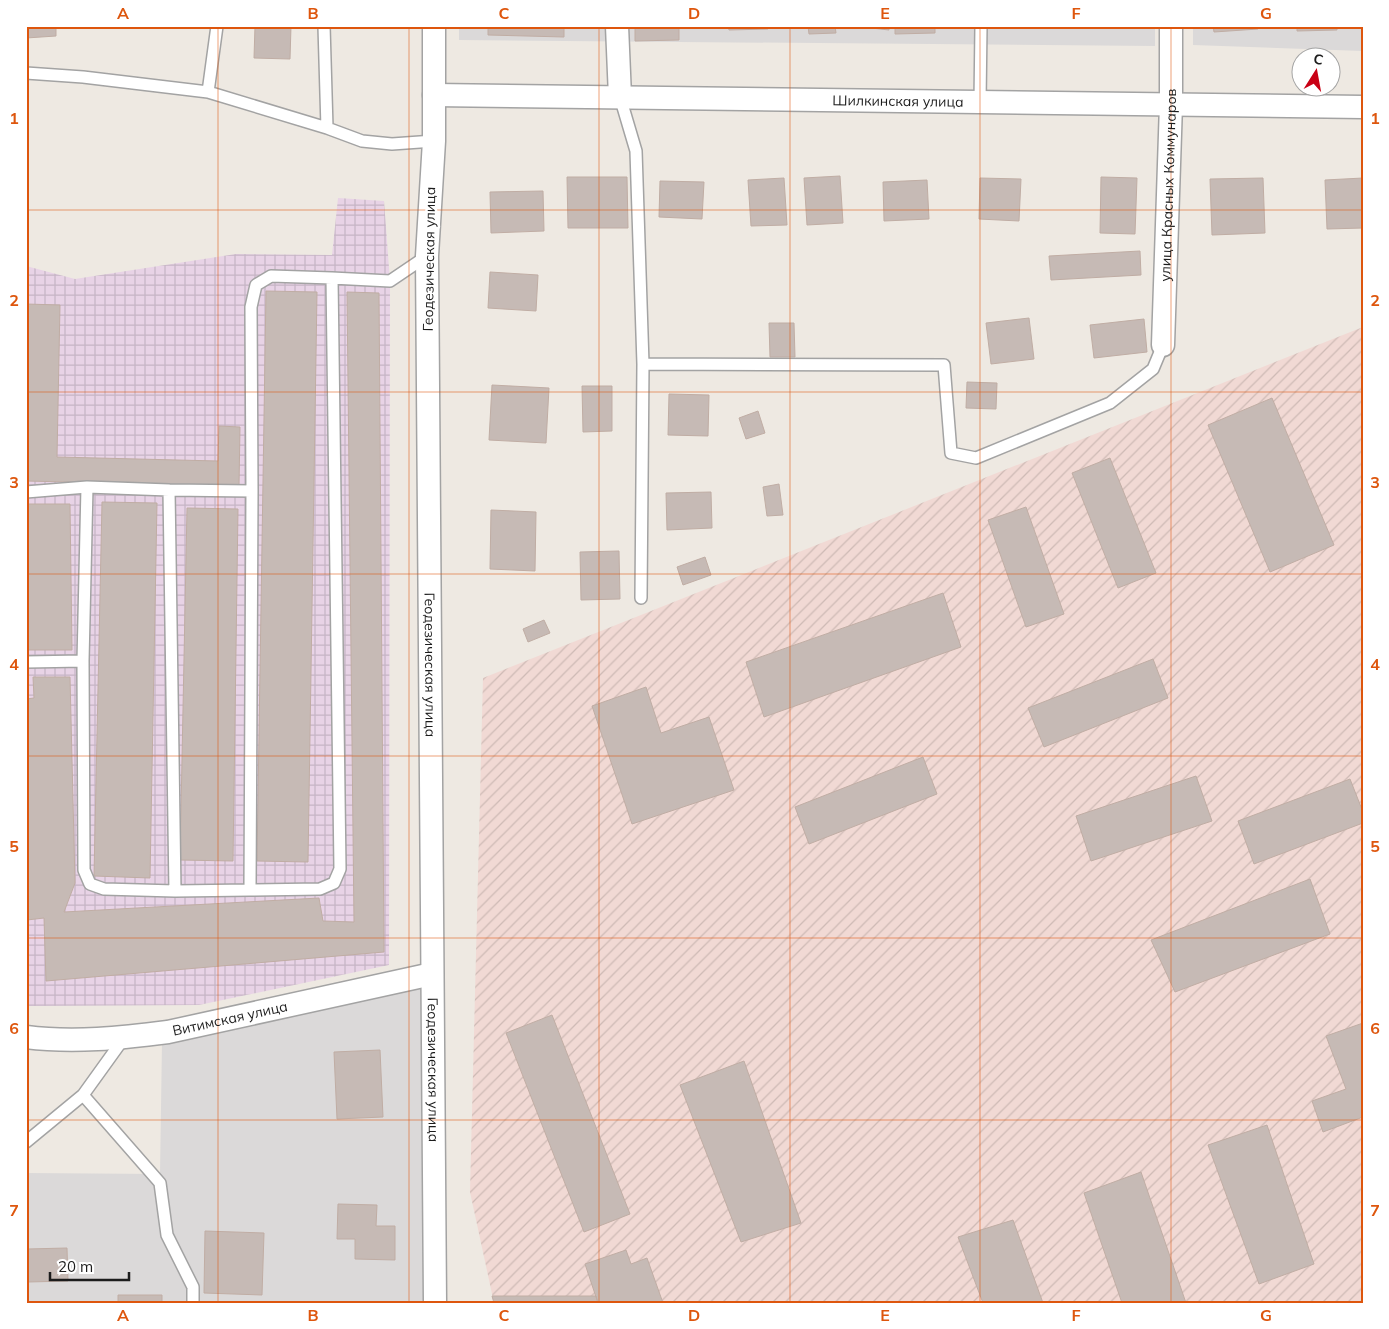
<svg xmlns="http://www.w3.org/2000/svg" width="1389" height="1329" font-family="Mulish,sans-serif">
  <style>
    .residential { fill: #dbd9d9 }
    .industrial { fill: url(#industrial-grid) }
    .military { fill: url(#military-furrows) }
    .building { fill: #c6bab5; stroke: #c0ada4 }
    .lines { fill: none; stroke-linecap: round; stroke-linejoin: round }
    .lane-casing { stroke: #a3a3a3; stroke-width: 14 }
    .street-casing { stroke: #a3a3a3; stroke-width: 25 }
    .lane { stroke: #fff; stroke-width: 11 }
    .street { stroke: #fff; stroke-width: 22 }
    .grid { fill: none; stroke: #de560d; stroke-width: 1; stroke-opacity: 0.55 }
    .labels { text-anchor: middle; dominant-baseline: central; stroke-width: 5; stroke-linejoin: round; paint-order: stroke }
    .street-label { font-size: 14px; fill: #1c1c1c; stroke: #fff }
    .neatline { fill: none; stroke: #de560d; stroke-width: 2 }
    .grid-label { font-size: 16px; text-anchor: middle; font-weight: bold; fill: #de560d }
  </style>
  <defs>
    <pattern id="industrial-grid" width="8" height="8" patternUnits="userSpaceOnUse" patternTransform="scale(1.25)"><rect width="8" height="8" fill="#e8d3e6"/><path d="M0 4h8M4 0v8" fill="none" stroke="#c6b5c5"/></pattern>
    <pattern id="military-furrows" width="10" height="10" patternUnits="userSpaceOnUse" patternTransform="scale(1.25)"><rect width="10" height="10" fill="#f1d9d4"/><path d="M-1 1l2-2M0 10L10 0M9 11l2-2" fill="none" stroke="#cebab5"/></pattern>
  </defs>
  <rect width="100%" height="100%" fill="#eee9e2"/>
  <path class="residential" d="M459,26H1155V46L459,40Z
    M1193,26H1363V51L1193,45Z
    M432,974L435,1303H26V1173L160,1174L162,1042Z"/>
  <path class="industrial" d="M338,198L384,201L390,281L389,965L199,1005L26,1006V266L75,279L236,254L332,255Z"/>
  <path class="military" d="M1363,327V1303H494L470,1192L483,678Z"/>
  <path class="building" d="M26,26H56V36L26,38Z
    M255,26H291L290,59L254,58Z
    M488,26H564V37L488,35Z
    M635,26H679V40L635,41Z
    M728,26H768V29L729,30Z
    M808,26H835L836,33L809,34Z
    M854,26H889V30Z
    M895,26H935V33L895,34Z
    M1213,26H1258V29L1214,32Z
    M1297,26H1337V30L1297,31Z
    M840,176L843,223L807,225L804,178Z
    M567,177H627L628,228H568Z
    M1101,177L1137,178L1135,234L1100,233Z
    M784,178L787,225L751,226L748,180Z
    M980,178L1021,179L1019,221L979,219Z
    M1263,178L1265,233L1212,235L1210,179Z
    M1363,178V228L1327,229L1325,180Z
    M927,180L929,219L884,221L883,182Z
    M660,181L704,182L702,219L659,217Z
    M543,191L544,231L491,233L490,192Z
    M1140,251L1141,275L1051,280L1049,256Z
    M490,272L538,275L536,311L488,308Z
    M266,291L317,292L308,862L257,861Z
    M347,292L379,293L384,952L46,981L44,918L27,920L26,699L34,698L33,677H70L75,883L64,912L319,898L323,921L354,922Z
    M26,304L60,305L57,457L218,461L219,426L240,427L239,486L26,481Z
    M1029,318L1034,359L991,364L986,323Z
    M1144,319L1147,352L1094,358L1090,325Z
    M769,323H794L795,357H770Z
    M967,382L997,383L996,409L966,408Z
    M492,385L549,388L546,443L489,440Z
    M582,386H612V431L583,432Z
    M669,394L709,395L708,436L668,435Z
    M1272,398L1334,545L1270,572L1208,425Z
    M758,411L765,433L746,439L739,418Z
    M1110,458L1156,573L1118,588L1072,473Z
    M779,484L783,515L767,516L763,487Z
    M711,492L712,528L667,530L666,493Z
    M102,502L157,503L150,878L94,876Z
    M26,504H70L72,650H26Z
    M1026,507L1064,614L1026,627L988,520Z
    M187,508L238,509L233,861L180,860Z
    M491,510L536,512L535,571L490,569Z
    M619,551L620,599L581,600L580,552Z
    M705,557L711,575L683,585L677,567Z
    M943,593L961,647L764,717L746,662Z
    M544,620L550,633L528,642L523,629Z
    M1153,659L1168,698L1044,747L1028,708Z
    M646,687L661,733L709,717L734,790L632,824L592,706Z
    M923,757L937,794L809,844L795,807Z
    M1196,776L1212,821L1091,861L1076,816Z
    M1350,779L1363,812V823L1254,864L1238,821Z
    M1310,879L1330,934L1175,992L1151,940Z
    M552,1015L630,1214L584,1232L506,1033Z
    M1363,1023V1117L1323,1132L1312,1101L1346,1089L1326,1036Z
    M380,1050L383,1117L337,1119L334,1052Z
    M744,1061L801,1223L741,1242L680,1085Z
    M1267,1125L1314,1264L1259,1284L1208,1145Z
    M1141,1172L1186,1303H1122L1084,1193Z
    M338,1204L377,1205L376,1226H395V1260L355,1259V1239H337Z
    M1013,1220L1043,1303H983L958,1237Z
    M205,1231L264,1233L262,1295L204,1293Z
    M67,1248L68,1281L28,1282L27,1249Z
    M626,1250L631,1264L647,1258L663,1303H598L585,1264Z
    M118,1295H162V1303H118Z
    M492,1296H596L598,1303H494Z"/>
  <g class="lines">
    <g class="lane-casing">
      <path id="lane" d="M324,26L327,128
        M26,73L83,77L208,92L327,128L362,141L392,144L434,141
        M208,92L217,26
        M620,97L636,151L643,364L641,598
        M980,102L981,26
        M643,364L944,365L951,453L976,458L1110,403L1153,369L1163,345
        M87,487L169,490
        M252,491L251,307L256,285L271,276L332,278
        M26,492L87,487L83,661L84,870L90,884L104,889L175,891L169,490L252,491L250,890L320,889L334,883L340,869L332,278L390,281L427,256
        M26,662L83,661
        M175,891L250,890
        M83,1095L160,1183L167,1235L193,1287V1303
        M26,1142L83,1095L124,1038"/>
    </g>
    <g class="street-casing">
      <g id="street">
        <path id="s1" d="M434,26V141L427,256L435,1303"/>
        <path d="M617,26L620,97"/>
        <path id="s2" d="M434,95L1363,107"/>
        <path id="s3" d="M1163,345L1171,104V26"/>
        <path id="s4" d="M26,1037C73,1043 122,1038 168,1032L432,974"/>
      </g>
    </g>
    <use href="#lane" class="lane"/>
    <use href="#street" class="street"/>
  </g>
  <path class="grid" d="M218,26V1303M409,26V1303M599,26V1303M790,26V1303M980,26V1303M1171,26V1303M26,210H1363M26,392H1363M26,574H1363M26,756H1363M26,938H1363M26,1120H1363"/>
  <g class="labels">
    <g class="street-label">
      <text stroke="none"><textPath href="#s2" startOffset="464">Шилкинская улица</textPath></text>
      <text stroke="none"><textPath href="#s3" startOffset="160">улица Красных Коммунаров</textPath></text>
      <text transform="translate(429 259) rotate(-89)">Геодезическая улица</text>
      <text stroke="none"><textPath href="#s1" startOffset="639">Геодезическая улица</textPath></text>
      <text stroke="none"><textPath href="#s4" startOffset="206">Витимская улица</textPath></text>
      <text stroke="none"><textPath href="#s1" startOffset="1044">Геодезическая улица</textPath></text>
    </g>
  </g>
  <rect width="1389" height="1329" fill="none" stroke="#ffffff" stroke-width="55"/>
  <g transform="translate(1316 72) rotate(11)"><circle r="24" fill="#ffffff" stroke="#a4a4a4"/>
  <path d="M0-4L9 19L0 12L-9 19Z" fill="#c90015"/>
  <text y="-8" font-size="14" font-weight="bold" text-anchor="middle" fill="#1c1c1c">С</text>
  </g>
  <path d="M50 1272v8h79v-8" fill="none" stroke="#1c1c1c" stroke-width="2.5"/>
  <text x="58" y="1272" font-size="15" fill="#1c1c1c" stroke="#ffffff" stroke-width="4" paint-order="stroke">20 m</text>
  <rect x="28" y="28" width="1334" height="1274" class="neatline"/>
  <g class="grid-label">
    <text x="123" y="19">A</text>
    <text x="313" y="19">B</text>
    <text x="504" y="19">C</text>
    <text x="694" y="19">D</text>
    <text x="885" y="19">E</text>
    <text x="1076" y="19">F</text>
    <text x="1266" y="19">G</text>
    <text x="14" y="124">1</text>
    <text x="1375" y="124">1</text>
    <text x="14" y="306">2</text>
    <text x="1375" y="306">2</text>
    <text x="14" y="488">3</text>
    <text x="1375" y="488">3</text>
    <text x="14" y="670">4</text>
    <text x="1375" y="670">4</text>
    <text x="14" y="852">5</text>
    <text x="1375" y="852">5</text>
    <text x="14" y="1034">6</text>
    <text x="1375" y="1034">6</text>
    <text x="14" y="1216">7</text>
    <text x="1375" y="1216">7</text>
    <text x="123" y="1321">A</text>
    <text x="313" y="1321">B</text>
    <text x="504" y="1321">C</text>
    <text x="694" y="1321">D</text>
    <text x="885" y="1321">E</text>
    <text x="1076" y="1321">F</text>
    <text x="1266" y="1321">G</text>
  </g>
</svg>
